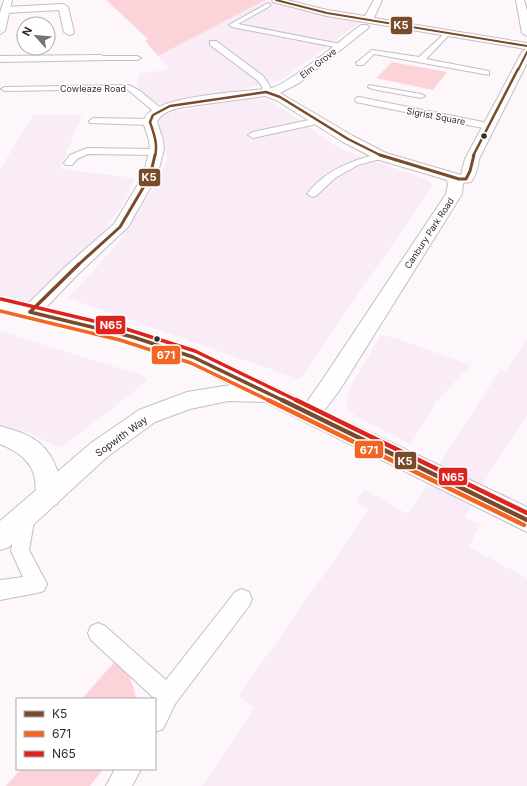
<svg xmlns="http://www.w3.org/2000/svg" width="527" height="786" font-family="Inter,sans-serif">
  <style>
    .built { fill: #f9ecf7 }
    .green { fill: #fbd3d9 }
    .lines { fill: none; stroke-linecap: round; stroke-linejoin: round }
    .lane-casing { stroke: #c4bec3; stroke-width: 2 }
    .street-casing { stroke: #c4bec3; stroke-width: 2 }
    .secondary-casing { stroke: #c4bec3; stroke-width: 2 }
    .primary-casing { stroke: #c4bec3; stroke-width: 2 }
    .lane { fill: #fffeff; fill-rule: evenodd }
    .street { fill: #fffeff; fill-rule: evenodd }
    .secondary { fill: #fffeff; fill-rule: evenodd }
    .primary { fill: #fffeff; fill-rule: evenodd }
    .bus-1-far4-casing { stroke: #fff; stroke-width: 3.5 }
    .bus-1-far3-casing { stroke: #fff; stroke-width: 4 }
    .bus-1-far2-casing { stroke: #fff; stroke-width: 5 }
    .bus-1-far1-casing { stroke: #fff; stroke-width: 6 }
    .bus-1-casing { stroke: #fff; stroke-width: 8 }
    .bus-2-far1-casing { stroke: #fff; stroke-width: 6 }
    .bus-2-casing { stroke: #fff; stroke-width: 8 }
    .bus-3-far1-casing { stroke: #fff; stroke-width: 6 }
    .bus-3-casing { stroke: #fff; stroke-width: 8 }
    .bus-1-far4 { stroke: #7a4b2a; stroke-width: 2 }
    .bus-1-far3 { stroke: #7a4b2a; stroke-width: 2.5 }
    .bus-1-far2 { stroke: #7a4b2a; stroke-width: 3 }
    .bus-1-far1 { stroke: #7a4b2a; stroke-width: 3.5 }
    .bus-1 { stroke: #7a4b2a; stroke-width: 4.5 }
    .bus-2-far1 { stroke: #f26522; stroke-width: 3.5 }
    .bus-2 { stroke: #f26522; stroke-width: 4.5 }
    .bus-3-far1 { stroke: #dc241f; stroke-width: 3.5 }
    .bus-3 { stroke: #dc241f; stroke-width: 4.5 }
    .bus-dot { fill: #342b32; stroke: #fff; stroke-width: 1.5 }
    .labels { text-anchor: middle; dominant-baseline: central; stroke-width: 3; stroke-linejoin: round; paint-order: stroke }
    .far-street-label { font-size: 9px; fill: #342b32; stroke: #fff }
    .street-label { font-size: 10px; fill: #342b32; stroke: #fff }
    .line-badge { stroke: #fff; stroke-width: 1.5 }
    .badge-label { font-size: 11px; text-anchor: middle; font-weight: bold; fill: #fff }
  </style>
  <rect width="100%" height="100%" fill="#fdf7fc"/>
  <path class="built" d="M265,0L311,13L361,22L281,80L244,89L161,104L152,101L136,86L139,74L169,69L158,56Z
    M252,98L268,100L296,117L316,133L340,149L426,179L433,185L301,378L298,379L68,298L117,244L159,180L168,157L156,121L168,113Z
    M33,115H82L60,169L135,178L121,208L96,241L30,303L0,295V169Z
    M0,331L141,375L147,381L61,448L31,434L0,425Z
    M381,335L395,338L471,365L436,402L411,444L355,416L346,405L349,389Z
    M527,339V414L490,472L465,517L480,525L469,547L527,578V786H202L254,708L239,695L369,510L356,502L360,496L365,490L408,514L500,369L507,371Z"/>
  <path class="green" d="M106,0H265L158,56L145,41L148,39Z
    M392,62L447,72L433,90L376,78Z
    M116,660C128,673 133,681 136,699H82Z
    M21,769H103L90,786H6Z"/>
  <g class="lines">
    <g class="lane-casing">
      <path id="lane" d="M268,3L270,4V6L238,24L340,44L344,46L340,48L232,27L229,25Z
        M447,32L449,33V35L426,59L489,71V75L374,54L363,65H357L356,63L372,50L419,57L445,33Z
        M210,41H216L263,76L270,86L269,94H263L262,86L257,80L210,45Z
        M98,56H137L141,58L137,60H98Z
        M129,85L140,91L162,109L163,111L162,113H156L152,110L127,89L5,91L1,89L5,87Z
        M369,85L421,94L425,96L421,98L372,89L368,87Z
        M359,97L488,123L492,126L488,129L356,102L355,100L356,98Z
        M93,118L150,119L154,122L150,125L90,123L89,121Z
        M318,118L321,119L322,121L321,123L253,138L248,135L253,132Z
        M87,148L156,149L161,152L156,155L88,154L77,159L72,165H66L64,163L70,155Z
        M381,153L386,156L384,158L358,165L335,178L316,196L312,197L307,194C325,170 353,160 381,153Z
        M26,508L32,510L35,516L29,550L47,584L44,591L37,593L0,600V580L23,577L11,551L17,516L20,510Z
        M242,589L249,592L252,599L249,606L175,704L163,729L155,732V699L91,640L88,633L91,626L98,623L105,626L166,680L235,592Z
        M115,769H141L132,786H106Z"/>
    </g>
    <g class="street-casing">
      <path id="street" d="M272,0H287L327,10L365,16L374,0H382L374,18L527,43V63L479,159C478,168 476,175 471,182L463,183L462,194L339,391L318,419L310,422L302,419L299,413L323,379L446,194L448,185L447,180L376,159L343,142L276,100L265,96L184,107C174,109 161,112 157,122L163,140L164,149L157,176L128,227L77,275L37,317L30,318L23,317L20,312L65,267L114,224L143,176L150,149L149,140L143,122C145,118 146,114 150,112C168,96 242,91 268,89C286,87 343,38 361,25H367L369,27L367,29L299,83L280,93L353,136L386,153L461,175L465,159L522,52L526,49L327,16L273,2Z
        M516,0H524L527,11V36L522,33Z
        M63,4L68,7L74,32L73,34L69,35L64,32L59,10L6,13L1,10L6,7Z
        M101,55L106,58L105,60L0,62V56Z
        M0,426C13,430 27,433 38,442C55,455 66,484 57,504L48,507L39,504C35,495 36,488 35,479C32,460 16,451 0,444Z"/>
    </g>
    <g class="secondary-casing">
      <path id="secondary" d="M4,0H12L5,31L0,34V13Z"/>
    </g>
    <g class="primary-casing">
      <path id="primary" d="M0,299L121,327L200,352L527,507V532L265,402L228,401L190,409L155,422L107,457L9,547L0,550V521L91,443L139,410L187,392L231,385L186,362L138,346L0,311Z"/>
    </g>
    <use href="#lane" class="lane"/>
    <use href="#street" class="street"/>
    <use href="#secondary" class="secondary"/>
    <use href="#primary" class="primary"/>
    <g class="bus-1-far4-casing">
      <path id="bus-1-far4" d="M276,0L327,13L527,46
        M518,70L527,52"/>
    </g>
    <g class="bus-1-far3-casing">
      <path id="bus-1-far3" d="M155,156C158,144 154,134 150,122L153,115L170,106L266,92L280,97L348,139L382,156
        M473,156L518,69"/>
    </g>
    <g class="bus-1-far2-casing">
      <path id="bus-1-far2" d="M380,155L459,179H466L470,171L474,155
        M78,265L120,227L150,176L155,155"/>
    </g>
    <g class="bus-1-far1-casing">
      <path id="bus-1-far1" d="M30,312L79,264
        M30,312L133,337L193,357L284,401"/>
    </g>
    <g class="bus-1-casing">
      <path id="bus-1" d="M282,400L527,520"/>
    </g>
    <g class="bus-2-far1-casing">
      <path id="bus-2-far1" d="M0,311L120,340L191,363L270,401"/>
    </g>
    <g class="bus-2-casing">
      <path id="bus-2" d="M268,400L524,525"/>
    </g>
    <g class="bus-3-far1-casing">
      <path id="bus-3-far1" d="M1,299L123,328L195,351L298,401"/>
    </g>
    <g class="bus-3-casing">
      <path id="bus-3" d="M296,400L527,513"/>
    </g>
    <use href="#bus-1-far4" class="bus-1-far4"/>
    <use href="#bus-1-far3" class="bus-1-far3"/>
    <use href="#bus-1-far2" class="bus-1-far2"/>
    <use href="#bus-1-far1" class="bus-1-far1"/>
    <use href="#bus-1" class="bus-1"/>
    <use href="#bus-2-far1" class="bus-2-far1"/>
    <use href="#bus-2" class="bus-2"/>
    <use href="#bus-3-far1" class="bus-3-far1"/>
    <use href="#bus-3" class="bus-3"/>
  </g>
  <g class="bus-dot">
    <circle cx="484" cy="136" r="3.5"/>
    <circle cx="157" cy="339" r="3.5"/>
  </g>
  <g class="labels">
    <g class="far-street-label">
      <text transform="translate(318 63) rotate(-38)">Elm Grove</text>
      <text x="93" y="88">Cowleaze Road</text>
      <text transform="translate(436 116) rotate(11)">Sigrist Square</text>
      <text transform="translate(429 233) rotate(-57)">Canbury Park Road</text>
    </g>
    <g class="street-label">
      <text transform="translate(121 436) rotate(-36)">Sopwith Way</text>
    </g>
  </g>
  <g class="line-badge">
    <rect x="390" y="16" width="23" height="19" rx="4" fill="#7a4b2a"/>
    <rect x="138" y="168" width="23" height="19" rx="4" fill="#7a4b2a"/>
    <rect x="95" y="315" width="31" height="20" rx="4" fill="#dc241f"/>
    <rect x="151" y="345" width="30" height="20" rx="4" fill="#f26522"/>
    <rect x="354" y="440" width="30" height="19" rx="4" fill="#f26522"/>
    <rect x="394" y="451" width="23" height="19" rx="4" fill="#7a4b2a"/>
    <rect x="438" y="467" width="30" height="19" rx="4" fill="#dc241f"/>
  </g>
  <g class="badge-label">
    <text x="401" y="29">K5</text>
    <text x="149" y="181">K5</text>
    <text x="111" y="329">N65</text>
    <text x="166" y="359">671</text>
    <text x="369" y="454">671</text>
    <text x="405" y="465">K5</text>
    <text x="453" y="481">N65</text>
  </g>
  <rect x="16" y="698" width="140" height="72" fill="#ffffff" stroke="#aeaaad"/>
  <rect x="24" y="711" width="20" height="6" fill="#7a4b2a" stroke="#aeaaad"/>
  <text x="52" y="718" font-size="12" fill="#342b32">K5</text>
  <rect x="24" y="731" width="20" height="6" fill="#f26522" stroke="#aeaaad"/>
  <text x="52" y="738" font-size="12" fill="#342b32">671</text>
  <rect x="24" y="751" width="20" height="6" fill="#dc241f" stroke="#aeaaad"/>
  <text x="52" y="758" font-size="12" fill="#342b32">N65</text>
  <g transform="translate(36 36) rotate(297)"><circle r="19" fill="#ffffff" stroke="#aeaaad"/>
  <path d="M0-3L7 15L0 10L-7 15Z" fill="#7a7279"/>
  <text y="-6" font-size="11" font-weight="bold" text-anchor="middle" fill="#342b32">N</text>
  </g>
</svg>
